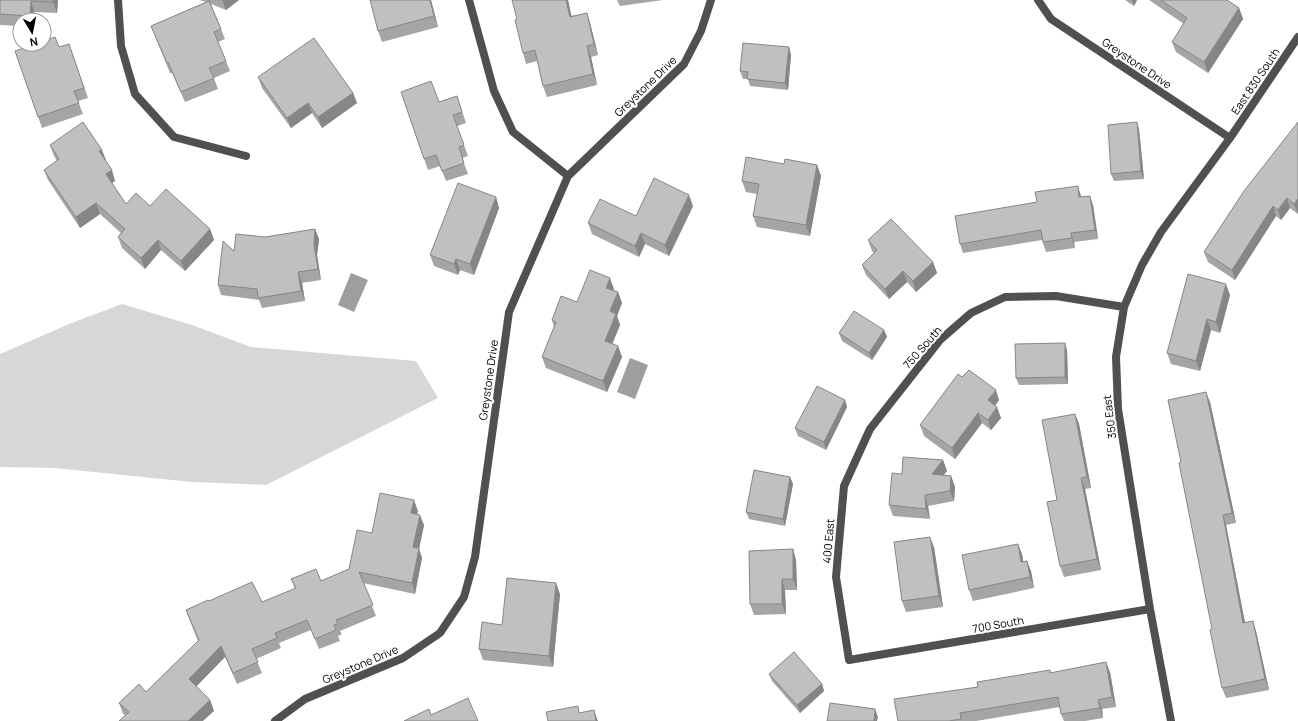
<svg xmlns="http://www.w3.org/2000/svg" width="1298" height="721" font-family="Manrope,sans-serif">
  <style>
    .green { fill: #d7d7d7 }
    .water { fill: #9e9e9e }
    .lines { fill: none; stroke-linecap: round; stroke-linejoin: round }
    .minor { stroke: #505050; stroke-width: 8 }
    .wall { fill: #a5a5a5 }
    .shaded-wall { fill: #868686 }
    .building { fill: #c0c0c0; stroke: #868686 }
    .labels { text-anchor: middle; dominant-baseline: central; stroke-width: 4; stroke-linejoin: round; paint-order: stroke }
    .street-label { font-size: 11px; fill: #000; stroke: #fff }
  </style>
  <rect width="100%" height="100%" fill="#fff"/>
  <path class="green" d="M122,304L192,325L251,347L416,361L438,398L266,485L192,482L55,468L0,467V354L69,324Z"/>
  <path class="water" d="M351,273L368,280L354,312L338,305Z
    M630,358L648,365L635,399L617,392Z"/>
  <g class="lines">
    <path class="minor" d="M118,0L121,46L135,94L174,137L246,156
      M469,0L494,91L513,132L568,176
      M1038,0L1051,19L1230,138
      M1124,307L1056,296L1005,297L971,313L940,340L870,429L844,486L836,577L849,660L1150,609
      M275,721L305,699L403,658L440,633L464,597L475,557L509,312L568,176L684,64L701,31L711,0
      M1171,721L1150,609L1118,409L1116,357L1124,307L1142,265L1161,232L1230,138L1298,37"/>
  </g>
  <path class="wall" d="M0,0H58L57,13L34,12V20H20V26L0,25Z
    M199,0H239L226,10L211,4L225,39L218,42L230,71L214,78L218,89L185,102L172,73H170L151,26L206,2Z
    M431,0L438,27L382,42L378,31Z
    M568,0L571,16L587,13L590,23L598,55L591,57L597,85L547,97L543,86L537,61L526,64L523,53Z
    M617,0H663L620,6Z
    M1125,0H1137L1134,6Z
    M1149,0H1227L1239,8L1243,19L1208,73L1176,52L1172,42L1184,24Z
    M69,44L88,98L78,101L83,114L42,128L15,51L59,47Z
    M789,47L791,55L788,90L750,86L748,79H743L740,71Z
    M258,77L353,93L357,103L322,128L312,113L291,128L262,88Z
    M401,92L439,102L457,96L466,123L457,126L468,156L462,158L468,174L446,181L440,166L428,170Z
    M1298,122V214L1290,208L1281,220L1276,216L1235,280L1208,262L1204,252Z
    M1139,129L1144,179L1114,181L1111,174Z
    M50,145L106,160L105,161L115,181L112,183L126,204L150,206L210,229L214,240L185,271L161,250L145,269L122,248L118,237L121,233L100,214L80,228L48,180L44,170L57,161L54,156Z
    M784,164L817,165L821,176L810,236L757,227L753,216L757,194L746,192L742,181Z
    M496,197L499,208L474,275L460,270L458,275L434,266L430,255Z
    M1081,197L1093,205L1098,239L1074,242L1075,248L1046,252L1042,240L963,253L960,244Z
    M693,206L669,256L645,244L639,257L592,234L588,223L636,216Z
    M315,229L319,239L317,255L321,280L302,283L305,301L262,308L259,300L221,295L218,285L234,251L265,237Z
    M868,240L933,262L937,273L916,292L907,282L889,299L866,275L862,265L874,253L872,251Z
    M614,289L613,290L618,292L622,303L617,316L620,325L612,344L618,346L622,357L607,392L546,368L542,357L554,327L552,320L577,302Z
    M1230,295L1220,333L1211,330L1200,371L1171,364L1167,353Z
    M884,330L887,337L872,360L842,341L839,333Z
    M1067,350L1068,384L1019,385L1016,378Z
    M962,377L999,400L995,406L1001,418L991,430L982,423L955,459L924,436L920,425Z
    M845,400L847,407L826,450L798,436L795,428Z
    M1210,402L1236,523L1226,525L1245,623L1256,631L1269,690L1226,698L1222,688L1212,629Z
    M1075,414L1079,424L1091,488L1085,489L1101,570L1064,577L1060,566L1057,500Z
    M943,460L947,471L943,475L951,476L955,487L954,501L928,506L930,519L893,516L889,505L902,474Z
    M790,477L793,484L785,526L749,519L746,512Z
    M418,511L417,514L424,525L419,549L422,558L415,594L363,583L376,616L340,631L342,634L338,636L340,641L319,649L311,630L279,643L281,648L256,659L262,673L237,684L225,657L196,686L210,700L214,711L125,715L123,714L119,703L146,692L198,641L190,621L186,610L209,601L262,602L295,589L291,579L321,581L349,569L372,533Z
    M934,547L943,607L906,612L902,601Z
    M793,549L796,560L797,590H785L786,614L754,615L750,604Z
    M1022,554L1023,561L1031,571L1034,588L973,601L969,590Z
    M560,594L553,667L483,660L479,649L502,625Z
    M1050,670L1051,673L1110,672L1116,707L1102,709L1103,718L1085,721H1064L1061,714L1060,707L976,721H898L978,687Z
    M769,674L822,684L824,691L800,713L772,681Z"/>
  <path class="shaded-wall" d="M53,0H58L57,13L53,2Z
    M222,0H239L226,10Z
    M430,0H431L438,27L434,16Z
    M566,0H568L574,27L570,17Z
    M1132,0H1137L1134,6Z
    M31,1L34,12V20H31L30,16Z
    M1239,8L1243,19L1208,73L1204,62Z
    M587,13L590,23L598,55L594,44Z
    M587,46L591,57L597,85L593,74Z
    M789,47L791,55L788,90L785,83Z
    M353,93L357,103L322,128L318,117Z
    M308,103L312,113L291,128L287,118Z
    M1137,122L1139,129L1144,179L1141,171Z
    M102,150L106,160L103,162L99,151Z
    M817,165L821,176L810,236L806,225Z
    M112,170L115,181L110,184L106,174Z
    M1078,186L1081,196L1083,206L1079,197Z
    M689,195L693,206L669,256L665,245Z
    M1090,196L1093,205L1098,239L1095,230Z
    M496,197L499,208L474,275L470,264Z
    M1287,198L1290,208L1281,220L1278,210Z
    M1298,199V214L1294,204Z
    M96,203L100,214L80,228L76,217Z
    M1273,206L1276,216L1235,280L1232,270Z
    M210,229L214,240L185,271L181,261Z
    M315,229L319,239L317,255L321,280L318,269L314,245Z
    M641,233L645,244L639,257L635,246Z
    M1071,233L1074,242L1075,248L1072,238Z
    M158,240L161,250L145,269L141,258Z
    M456,259L460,270L458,275L454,264Z
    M933,262L937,273L916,292L913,281Z
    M903,271L907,282L889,299L885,289Z
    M298,272L302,283L305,301L301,291Z
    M610,278L614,289L610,298L606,288Z
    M1226,284L1230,295L1220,333L1216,322Z
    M618,292L622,303L617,316L620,325L609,352L605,341L610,311Z
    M1207,319L1211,330L1200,371L1196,361Z
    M884,330L887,337L872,360L869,353Z
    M1065,343L1067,350L1068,384L1065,377Z
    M618,346L622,357L607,392L603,381Z
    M996,390L999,400L991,411L988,400Z
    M1206,392L1210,402L1236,523L1232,513Z
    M845,400L847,407L826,450L824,442Z
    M997,407L1001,418L991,430L988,420Z
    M978,413L982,423L955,459L952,448Z
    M1075,414L1079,424L1091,488L1087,477Z
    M943,460L947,471L936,485L932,474Z
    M951,476L955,487L954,501L950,491Z
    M790,477L793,484L785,526L783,519Z
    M1081,478L1085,489L1101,570L1097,559Z
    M925,495L928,506L930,519L926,509Z
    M414,500L418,511L415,524L411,513Z
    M420,515L424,525L419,549L422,558L415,594L412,583L413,547Z
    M1223,515L1226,525L1247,633L1243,623Z
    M930,537L934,547L943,607L939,596Z
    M1018,544L1022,554L1025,572L1021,562Z
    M793,549L796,560L797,590L793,579Z
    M1027,561L1031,571L1034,588L1030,577Z
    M782,579L785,590L786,614L782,604Z
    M556,583L560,594L553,667L549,656Z
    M1253,621L1256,631L1269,690L1265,679Z
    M221,646L225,657L193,690L189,679Z
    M1106,662L1110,672L1116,707L1112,697Z
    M822,684L824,691L800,713L797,705Z
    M210,700L214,711L203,721H188Z
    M1098,700L1102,709L1103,718L1100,708Z
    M875,709L878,717L877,721H874Z
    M594,710L598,721H596Z"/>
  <path class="building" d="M0,0H53V2L31,1L30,16L0,14Z
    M370,0H430L434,16L378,31Z
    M512,0H566L570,17L587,13L594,44L587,46L593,74L543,86L535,50L523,53L515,20L517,19Z
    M1161,0H1227L1239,8L1204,62L1172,42L1187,18Z
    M209,1L221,29L214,32L226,61L209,68L214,78L181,92L168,62L167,63L151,26Z
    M55,37L59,47L69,44L84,88L74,91L79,103L38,117L15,51L35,44H44V41Z
    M314,38L353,93L318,117L308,103L287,118L258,77Z
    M743,43L789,47L785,83L747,79L748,72L740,71Z
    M431,81L439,102L457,96L462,112L453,115L464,145L459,147L464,163L442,171L436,155L424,159L401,92Z
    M83,122L102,150L99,151L112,170L106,174L126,204L136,193L150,206L166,189L210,229L181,261L158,240L141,258L118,237L125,229L96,203L76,217L44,170L59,159L50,145Z
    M1137,122L1141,171L1111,174L1108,125Z
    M1298,122V199L1294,204L1287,198L1278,210L1273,206L1232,270L1204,252L1244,191Z
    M746,157L784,164L785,159L817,165L806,225L753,216L759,184L742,181Z
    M654,178L689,195L665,245L641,233L635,246L588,223L600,199L636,216Z
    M458,183L496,197L470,264L456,259L454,264L430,255Z
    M1078,186L1079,197L1090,196L1095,230L1071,233L1072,238L1043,242L1041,230L960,244L955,216L1037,202L1035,192Z
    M891,219L933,262L913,281L903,271L885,289L862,265L877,250L868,240Z
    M315,229L314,245L318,269L298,272L301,291L258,298L257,289L218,285L223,241L234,251L236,234L265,237Z
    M590,270L610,278L606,288L618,292L610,311L616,314L605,341L618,346L603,381L542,357L556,322L552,320L561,296L577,302Z
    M1188,274L1226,284L1216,322L1207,319L1196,361L1167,353Z
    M854,311L884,330L869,353L839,333Z
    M1065,343V377L1016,378L1015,344Z
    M969,370L996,390L988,400L997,407L988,420L978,413L952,448L920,425L958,374L962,377Z
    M817,386L845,400L824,442L795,428Z
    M1206,392L1232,513L1223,515L1243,623L1253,621L1265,679L1222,688L1210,630L1212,629L1179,463L1181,462L1168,400Z
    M1075,414L1087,477L1081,478L1097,559L1060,566L1047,502L1057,500L1042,420Z
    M903,457L943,460L932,474L951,476L950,491L925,495L926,509L889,505L892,473L902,474Z
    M754,470L790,477L783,519L746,512Z
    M380,493L414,500L411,513L420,515L413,547L419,548L412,583L359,572L373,605L336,620L338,624L334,625L336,630L315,639L307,620L275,633L277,638L252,649L258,662L233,673L221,646L189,679L210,700L188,721H119L129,712L119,703L139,684L146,692L199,640L186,610L208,600L209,601L252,582L262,602L296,588L291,579L316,569L321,581L349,569L357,530L372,533Z
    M930,537L939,596L902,601L894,542Z
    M1018,544L1021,562L1027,561L1030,577L969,590L962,555Z
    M793,549V579H782V604H750L749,551Z
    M507,578L556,583L549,656L479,649L482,622L502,625Z
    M794,652L822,684L797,705L769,674Z
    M1106,662L1112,697L1098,700L1100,708L1061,714L1058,697L960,713L961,719L949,721H898L894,699L978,687L977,682L1050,670V673Z
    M468,698L478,721H404L429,709L431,715Z
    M830,703L875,709L874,721H827Z
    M578,706L579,713L594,710L596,721H548L546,712Z"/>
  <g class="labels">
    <g class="street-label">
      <text transform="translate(1137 63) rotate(34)">Greystone Drive</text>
      <text transform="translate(1255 81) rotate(-56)">East 830 South</text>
      <text transform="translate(645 86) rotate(-44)">Greystone Drive</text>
      <text transform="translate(922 347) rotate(-49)">750 South</text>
      <text transform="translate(488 380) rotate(-82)">Greystone Drive</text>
      <text transform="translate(1109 417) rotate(-97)">350 East</text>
      <text transform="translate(828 541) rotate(-85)">400 East</text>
      <text transform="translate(998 624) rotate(-10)">700 South</text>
      <text transform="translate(360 664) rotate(-23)">Greystone Drive</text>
    </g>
  </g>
  <g transform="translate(32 32) rotate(170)"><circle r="19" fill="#ffffff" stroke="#999999"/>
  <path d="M0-3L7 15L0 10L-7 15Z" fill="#000000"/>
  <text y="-6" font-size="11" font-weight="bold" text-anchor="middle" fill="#000000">N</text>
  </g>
</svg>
